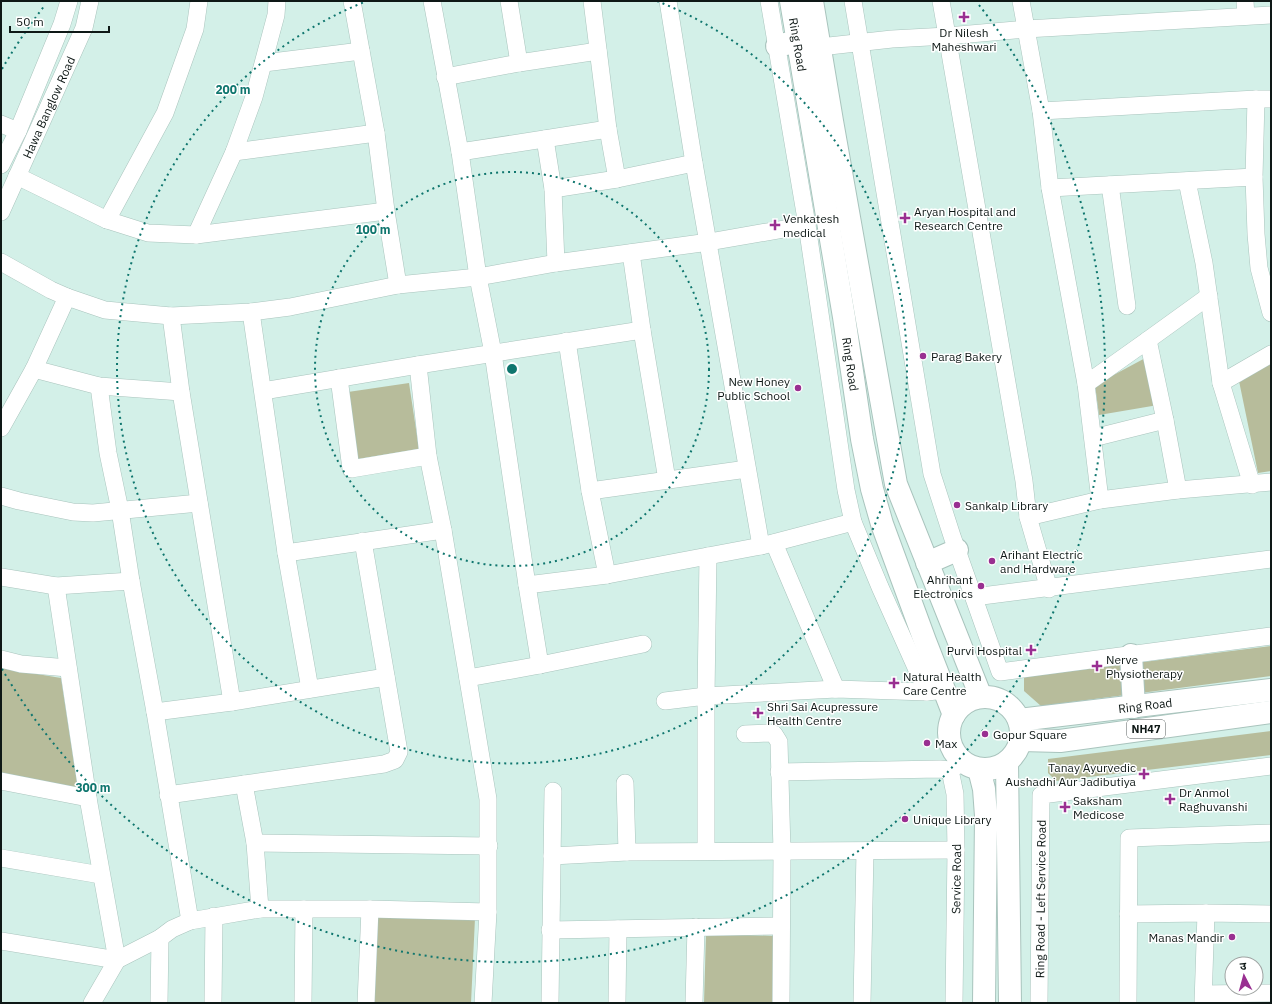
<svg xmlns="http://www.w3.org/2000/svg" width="1272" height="1004" font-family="'IBM Plex Sans','Noto Sans Devanagari',sans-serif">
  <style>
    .green { fill: #b7bc9b }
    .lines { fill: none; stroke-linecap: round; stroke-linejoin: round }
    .minor-casing { stroke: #a9c4bd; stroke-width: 18 }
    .major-casing { stroke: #a9c4bd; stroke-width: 24 }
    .highway-casing { stroke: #a9c4bd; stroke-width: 24 }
    .minor { stroke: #fff; stroke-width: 17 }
    .major { stroke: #fff; stroke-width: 22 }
    .highway { stroke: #fff; stroke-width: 22 }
    .ring { fill: none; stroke: #0f766e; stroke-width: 2; stroke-dasharray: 2 4 }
    .poi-dot { fill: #992f91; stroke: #fff; stroke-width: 1.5 }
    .labels { text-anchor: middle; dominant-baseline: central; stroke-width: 3; stroke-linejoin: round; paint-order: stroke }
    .shield { fill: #fff; stroke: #565d5c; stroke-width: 1 }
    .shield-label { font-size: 11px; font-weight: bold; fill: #0e1816 }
    .poi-label { font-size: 12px; fill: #0e1816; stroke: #fff; text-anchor: start }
    .street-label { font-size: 12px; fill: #0e1816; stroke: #fff }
    .centre { fill: #0f766e; stroke: #fff; stroke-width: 2 }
    .ring-label { font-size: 12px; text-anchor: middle; font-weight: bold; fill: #0f766e; stroke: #fff; stroke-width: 3; stroke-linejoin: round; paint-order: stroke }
  </style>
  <rect width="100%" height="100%" fill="#d3f0e8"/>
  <path class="green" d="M1149,356L1158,405L1099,415L1095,385Z
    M1271,363V471L1258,473L1239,381Z
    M409,383L419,449L358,459L348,392Z
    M1271,646V676L1041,706L1024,691V677Z
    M1,668L61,678L78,789L1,775Z
    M1271,731V755L1056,781L1048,773V759Z
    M377,913L475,918L471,1003H373Z
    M706,934L775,936L773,1003H704Z"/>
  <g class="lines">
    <g class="minor-casing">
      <g id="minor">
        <path d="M352,1L376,133L386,211L398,285"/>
        <path d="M432,1L460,152L478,277L493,353L527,585L540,665"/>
        <path d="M509,1L519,63"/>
        <path d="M592,1L608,129L617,179"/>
        <path d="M668,1L694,163L761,546"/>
        <path d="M769,1L807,225L846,490L853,522L880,587L927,692L944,690"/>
        <path d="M853,1L932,474L952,536L1000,672L1271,636"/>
        <path d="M941,1L1024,481L1028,517L1049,589"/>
        <path d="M1021,1L1041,111L1050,188L1086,384L1100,500"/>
        <path d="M1245,1L1246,16"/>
        <path d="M820,47L892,39L947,36L1026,29L1271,15"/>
        <path d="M264,63L361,51"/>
        <path d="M445,77L519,63L598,51"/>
        <path d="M1256,99L1254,177L1256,234L1259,268L1271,313"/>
        <path d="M1041,111L1256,99H1271"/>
        <path d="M1,124L18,131"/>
        <path d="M545,139L553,189L556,263"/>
        <path d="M234,152L376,133"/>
        <path d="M460,152L608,129"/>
        <path d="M1,165L18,131L62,24L69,1"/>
        <path d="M17,176L107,220L148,233L196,235L386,211"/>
        <path d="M1187,181L1204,263L1221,383L1252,485"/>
        <path d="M1110,185L1127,306"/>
        <path d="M1050,188L1254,177"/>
        <path d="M553,189L617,179L694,163"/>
        <path id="s1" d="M1,212L84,28L90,1"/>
        <path d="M107,220L165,113L195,29L199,1"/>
        <path d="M196,235L234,152L254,97L276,15L277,1"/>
        <path d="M631,253L642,330L667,480"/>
        <path d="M1,262L51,290L67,297L105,310L171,316L251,312L290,307L398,285L478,277L556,263L709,242L807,225"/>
        <path d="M251,312L286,553L310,689"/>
        <path d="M171,316L181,392L232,702"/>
        <path d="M1148,340L1209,296"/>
        <path d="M567,341L590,491L607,575"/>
        <path d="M418,365L428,456L443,530L488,799V912L483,1003"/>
        <path d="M34,369L99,386L181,392"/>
        <path d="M339,378L351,469L428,456"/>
        <path d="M1221,383L1271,354"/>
        <path d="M1086,384L1148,340L1165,420L1178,490"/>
        <path d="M99,386L108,453L120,510L131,581L155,712L190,921"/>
        <path d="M263,391L418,365L642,330"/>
        <path d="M1,428L34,369L67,297"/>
        <path d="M1093,438L1165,420"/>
        <path d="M590,491L747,469"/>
        <path d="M1,496L19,501L73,512L93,513L199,503"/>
        <path d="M1028,517L1100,500L1178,490L1271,482"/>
        <path d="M774,543L836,689"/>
        <path d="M286,553L443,530"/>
        <path d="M1,577L56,586L131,581"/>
        <path d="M527,585L607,575L761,546L853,522"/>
        <path d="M56,586L88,798L117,960L92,1003"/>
        <path d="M974,597L1271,559"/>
        <path d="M1,659L21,664L68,668"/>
        <path d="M468,678L540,665L643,644"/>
        <path d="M665,701L706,696L836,689L927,692"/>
        <path d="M155,712L232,702L386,677"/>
        <path d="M745,734L769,733L774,734L779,742L782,851L781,1003"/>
        <path d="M779,772L940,769L950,770"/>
        <path d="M1,781L88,798"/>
        <path d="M625,783L627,852"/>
        <path d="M244,784L255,843L260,909"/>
        <path d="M168,795L384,764L395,760L399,752L363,541"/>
        <path d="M255,843L489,846"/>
        <path d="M706,851V696L708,556"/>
        <path d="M552,856L627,852L956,850"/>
        <path d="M1,858L101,875"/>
        <path d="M1128,914L1206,913L1271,914"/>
        <path d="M550,930L781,926"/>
        <path d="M1,941L117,960L160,938L172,929L190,921L260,909H370L488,912"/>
        <path d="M1204,994L1271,993"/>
        <path d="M159,1003L160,938"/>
        <path d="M213,1003L214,916"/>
        <path d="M303,1003L304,909"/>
        <path d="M366,1003L370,909"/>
        <path d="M550,1003L553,791"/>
        <path d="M617,1003L618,929"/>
        <path d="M694,1003L696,927"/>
        <path d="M862,1003L865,851"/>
        <path id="s2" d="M954,1003L956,850L955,794L950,770L963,762"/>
        <path id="s3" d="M1039,1003L1041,795L1271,766"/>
        <path d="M1128,1003L1129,838L1271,833"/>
        <path d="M1203,1003L1206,913"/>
      </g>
    </g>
    <g class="major-casing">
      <path id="major" d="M1007,762L1010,1003
        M979,769L984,789L986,816L984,1003"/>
    </g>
    <g class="highway-casing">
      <g id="highway">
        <path id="s4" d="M791,1L844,317L862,439L872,489L882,524L925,641L954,715"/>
        <path d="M812,1L832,121L896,484L981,697"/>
        <path d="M777,46L798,41"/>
        <path d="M927,563L957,550"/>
        <path d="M1131,655L1134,707"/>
        <circle cx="985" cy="733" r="36"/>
        <path id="s5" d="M1019,720L1271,690"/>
        <path d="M1021,740L1060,741L1271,712"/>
      </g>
    </g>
    <use href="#minor" class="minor"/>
    <use href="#major" class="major"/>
    <use href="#highway" class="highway"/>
  </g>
  <g class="ring">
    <circle cx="512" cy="369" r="197"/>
    <path d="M657 1A395 395 0 1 1 367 1"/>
    <path d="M2 69A592 592 0 0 1 45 5M979 5A592 592 0 1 1 2 669"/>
  </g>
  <g class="poi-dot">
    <path d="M962 11h4v4h4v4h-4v4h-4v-4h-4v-4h4z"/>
    <path d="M903 212h4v4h4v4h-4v4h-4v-4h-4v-4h4z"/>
    <path d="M773 219h4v4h4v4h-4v4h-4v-4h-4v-4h4z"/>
    <circle cx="923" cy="356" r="4"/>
    <circle cx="798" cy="388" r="4"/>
    <circle cx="957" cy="505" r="4"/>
    <circle cx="992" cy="561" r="4"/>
    <circle cx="981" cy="586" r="4"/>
    <path d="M1029 644h4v4h4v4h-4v4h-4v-4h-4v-4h4z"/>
    <path d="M1095 660h4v4h4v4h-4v4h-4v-4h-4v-4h4z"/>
    <path d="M892 677h4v4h4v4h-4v4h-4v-4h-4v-4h4z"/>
    <path d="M756 707h4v4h4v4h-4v4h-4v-4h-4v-4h4z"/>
    <circle cx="985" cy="734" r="4"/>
    <circle cx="927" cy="743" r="4"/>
    <path d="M1142 768h4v4h4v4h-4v4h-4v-4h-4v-4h4z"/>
    <path d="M1168 793h4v4h4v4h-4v4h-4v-4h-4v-4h4z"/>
    <path d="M1063 801h4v4h4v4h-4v4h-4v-4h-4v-4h4z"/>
    <circle cx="905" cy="819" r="4"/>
    <circle cx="1232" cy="937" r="4"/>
  </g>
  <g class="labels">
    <rect class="shield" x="1127" y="720" width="38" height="18" rx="3"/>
    <g class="shield-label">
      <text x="1146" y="729">NH47</text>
    </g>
    <g class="poi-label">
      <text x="964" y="32" text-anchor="middle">Dr Nilesh<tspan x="964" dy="14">Maheshwari</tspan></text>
      <text x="914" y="211">Aryan Hospital and<tspan x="914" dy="14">Research Centre</tspan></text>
      <text x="783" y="218">Venkatesh<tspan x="783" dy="14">medical</tspan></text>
      <text x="931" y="356">Parag Bakery</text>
      <text x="790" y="381" text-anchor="end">New Honey<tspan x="790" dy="14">Public School</tspan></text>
      <text x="965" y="505">Sankalp Library</text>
      <text x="1000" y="554">Arihant Electric<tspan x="1000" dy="14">and Hardware</tspan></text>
      <text x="973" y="579" text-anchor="end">Ahrihant<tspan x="973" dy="14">Electronics</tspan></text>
      <text x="1022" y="650" text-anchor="end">Purvi Hospital</text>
      <text x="1106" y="659">Nerve<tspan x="1106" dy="14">Physiotherapy</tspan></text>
      <text x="903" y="676">Natural Health<tspan x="903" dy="14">Care Centre</tspan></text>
      <text x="767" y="706">Shri Sai Acupressure<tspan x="767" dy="14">Health Centre</tspan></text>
      <text x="993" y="734">Gopur Square</text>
      <text x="935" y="743">Max</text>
      <text x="1136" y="767" text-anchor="end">Tanay Ayurvedic<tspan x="1136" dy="14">Aushadhi Aur Jadibutiya</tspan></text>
      <text x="1179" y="792">Dr Anmol<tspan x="1179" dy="14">Raghuvanshi</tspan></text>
      <text x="1073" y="800">Saksham<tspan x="1073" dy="14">Medicose</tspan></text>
      <text x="913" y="819">Unique Library</text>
      <text x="1224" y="937" text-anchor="end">Manas Mandir</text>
    </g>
    <g class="street-label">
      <text stroke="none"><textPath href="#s4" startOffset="44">Ring Road</textPath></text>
      <text stroke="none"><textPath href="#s1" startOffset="115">Hawa Banglow Road</textPath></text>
      <text stroke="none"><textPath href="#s4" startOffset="368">Ring Road</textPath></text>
      <text stroke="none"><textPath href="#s5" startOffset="127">Ring Road</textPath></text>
      <text stroke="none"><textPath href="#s2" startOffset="124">Service Road</textPath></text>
      <text stroke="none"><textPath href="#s3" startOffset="104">Ring Road - Left Service Road</textPath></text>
    </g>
  </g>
  <circle cx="512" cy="369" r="6" class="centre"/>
  <g class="ring-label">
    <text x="233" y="94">200 m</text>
    <text x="373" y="234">100 m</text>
    <text x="93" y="792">300 m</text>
  </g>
  <rect width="1272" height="1004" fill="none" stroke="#0e1816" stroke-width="4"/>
  <g transform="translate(1244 976) rotate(354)"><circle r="19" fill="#ffffff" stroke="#9fa3a2"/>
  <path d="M0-3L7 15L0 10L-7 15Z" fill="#992f91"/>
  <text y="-6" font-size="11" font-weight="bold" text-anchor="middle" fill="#0e1816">उ</text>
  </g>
  <path d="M10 26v6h99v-6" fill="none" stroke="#0e1816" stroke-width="2"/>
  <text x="16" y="26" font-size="12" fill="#0e1816" stroke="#ffffff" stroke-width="3" paint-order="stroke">50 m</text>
</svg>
